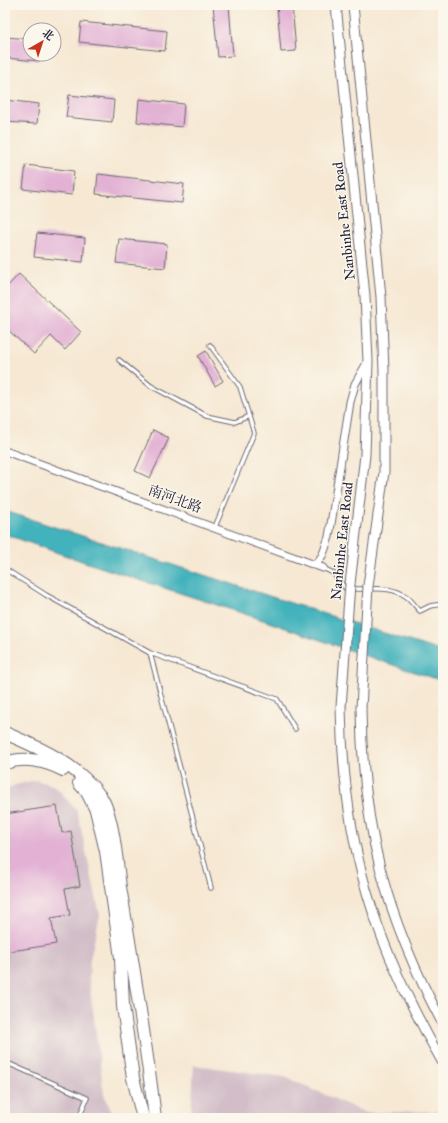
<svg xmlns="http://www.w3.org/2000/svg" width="448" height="1123" font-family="'IM FELL Great Primer','Noto Serif SC',serif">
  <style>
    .industrial { fill: #d2bdc8 }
    .water { fill: #43b2bc; stroke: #326a7c }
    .building { fill: #e2b1d4 }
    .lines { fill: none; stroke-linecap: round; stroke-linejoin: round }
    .service-casing { stroke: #6c6770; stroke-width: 5.5 }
    .minor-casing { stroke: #6c6770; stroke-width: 9 }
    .secondary-casing { stroke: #6c6770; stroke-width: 11 }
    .motorway-casing { stroke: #6c6770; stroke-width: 14 }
    .service { stroke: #fff; stroke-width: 3.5 }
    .minor { stroke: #fff; stroke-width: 7 }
    .secondary { stroke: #fff; stroke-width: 9 }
    .motorway { stroke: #fff; stroke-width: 12 }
    .secondary-bridge-casing { stroke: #6c6770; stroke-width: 11; stroke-linecap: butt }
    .secondary-bridge { stroke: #fff; stroke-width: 9 }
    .labels { text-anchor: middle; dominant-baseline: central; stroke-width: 3; stroke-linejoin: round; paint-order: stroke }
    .street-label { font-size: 14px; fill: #22223b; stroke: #fbf7ec }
  </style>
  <rect width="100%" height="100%" fill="#fbf7ec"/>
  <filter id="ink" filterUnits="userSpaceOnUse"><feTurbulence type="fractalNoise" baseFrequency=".025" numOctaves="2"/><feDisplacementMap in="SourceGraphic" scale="8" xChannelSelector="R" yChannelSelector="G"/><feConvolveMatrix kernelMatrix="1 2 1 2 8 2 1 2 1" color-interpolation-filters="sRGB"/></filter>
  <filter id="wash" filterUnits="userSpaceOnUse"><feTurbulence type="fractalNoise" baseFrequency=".012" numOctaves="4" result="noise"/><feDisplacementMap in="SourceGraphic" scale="16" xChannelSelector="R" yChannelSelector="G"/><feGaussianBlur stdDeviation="0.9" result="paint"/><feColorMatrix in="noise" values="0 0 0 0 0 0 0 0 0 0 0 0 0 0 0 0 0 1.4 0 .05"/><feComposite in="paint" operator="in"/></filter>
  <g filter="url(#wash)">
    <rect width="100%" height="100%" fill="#f6e8d3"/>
    <path class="industrial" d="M36,780L55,786L77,811L100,915L90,959L89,980L104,1094L114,1118H5V790L15,785Z
      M194,1065L285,1077L366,1113L437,1111L438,1118H191Z"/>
    <path class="water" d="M5,511L443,652V681C381,662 321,640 260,619C175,591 89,565 5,534Z"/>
    <g id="blocks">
      <path class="building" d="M213,5H229L233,56L218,57Z
        M277,5H292L296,51L281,52Z
        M81,22L167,31L165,51L79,42Z
        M5,37L30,39V54H40L39,61L5,58Z
        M69,95L114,100L112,122L66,117Z
        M139,99L184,104L182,127L137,122Z
        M5,100L39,104L37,124L5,122Z
        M26,165L74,171L72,195L23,189Z
        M98,174L184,184L182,203L96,194Z
        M37,233L85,238L83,262L34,257Z
        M119,239L167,244L165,268L116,263Z
        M19,274L81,332L65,350L51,336L34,354L5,327V289Z
        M206,351L223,381L215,386L198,356Z
        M153,430L169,438L150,478L135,471Z
        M57,806L62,833L71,831L80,886L65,889L70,915L51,918L56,944L5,952V814Z"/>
    </g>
  </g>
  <g filter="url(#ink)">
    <use href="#blocks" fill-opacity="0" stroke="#6c6770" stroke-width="1"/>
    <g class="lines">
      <g class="service-casing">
        <path id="service" d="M210,345L240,387L254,433L215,527
          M119,360L151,386L207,416L235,422L249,416
          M323,568L333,573L345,588C366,592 388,583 407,597C411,600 415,606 420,611L430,606L443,604
          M5,569L46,595L150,653L277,699L295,729
          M150,653L211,888
          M5,1062L87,1098L79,1118"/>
      </g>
      <g class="minor-casing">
        <path id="minor" d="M5,451L323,568
          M314,565C324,558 325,547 329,537L350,402L355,384L367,363"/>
      </g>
      <g class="secondary-casing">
        <path id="secondary" d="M336,5L365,296L368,361L365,455L350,584
          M353,5L381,297L384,371V472L368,586
          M341,707C343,845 374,944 443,1063
          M361,708C362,829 386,918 443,1024"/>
      </g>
      <g class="motorway-casing">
        <path id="motorway" d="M5,733C40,748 77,764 100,796C113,812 117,865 120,887C133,964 146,1041 155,1118
          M5,763C24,756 46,761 63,770
          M79,783L87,792L96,810L106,851L121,958L123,1006L133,1078L143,1118"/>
      </g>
      <use href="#service" class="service"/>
      <use href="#minor" class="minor"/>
      <use href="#secondary" class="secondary"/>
      <use href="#motorway" class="motorway"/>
      <g class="secondary-bridge-casing">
        <path id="secondary-bridge" d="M341,707L350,584
          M361,708L368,586"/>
      </g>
      <use href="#secondary-bridge" class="secondary-bridge"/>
    </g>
  </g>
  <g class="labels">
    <g class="street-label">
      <text transform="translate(344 221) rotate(-96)">Nanbinhe East Road</text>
      <text transform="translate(175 499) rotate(20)">南河北路</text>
      <text transform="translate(342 541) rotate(-84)">Nanbinhe East Road</text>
    </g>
  </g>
  <rect width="448" height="1123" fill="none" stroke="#fbf7ec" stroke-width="20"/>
  <g transform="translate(42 42) rotate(39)"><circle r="19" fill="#fbf7ec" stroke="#a4a2a5"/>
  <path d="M0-3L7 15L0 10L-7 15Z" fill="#c8321e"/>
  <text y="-6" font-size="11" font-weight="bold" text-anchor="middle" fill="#22223b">北</text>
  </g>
</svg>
